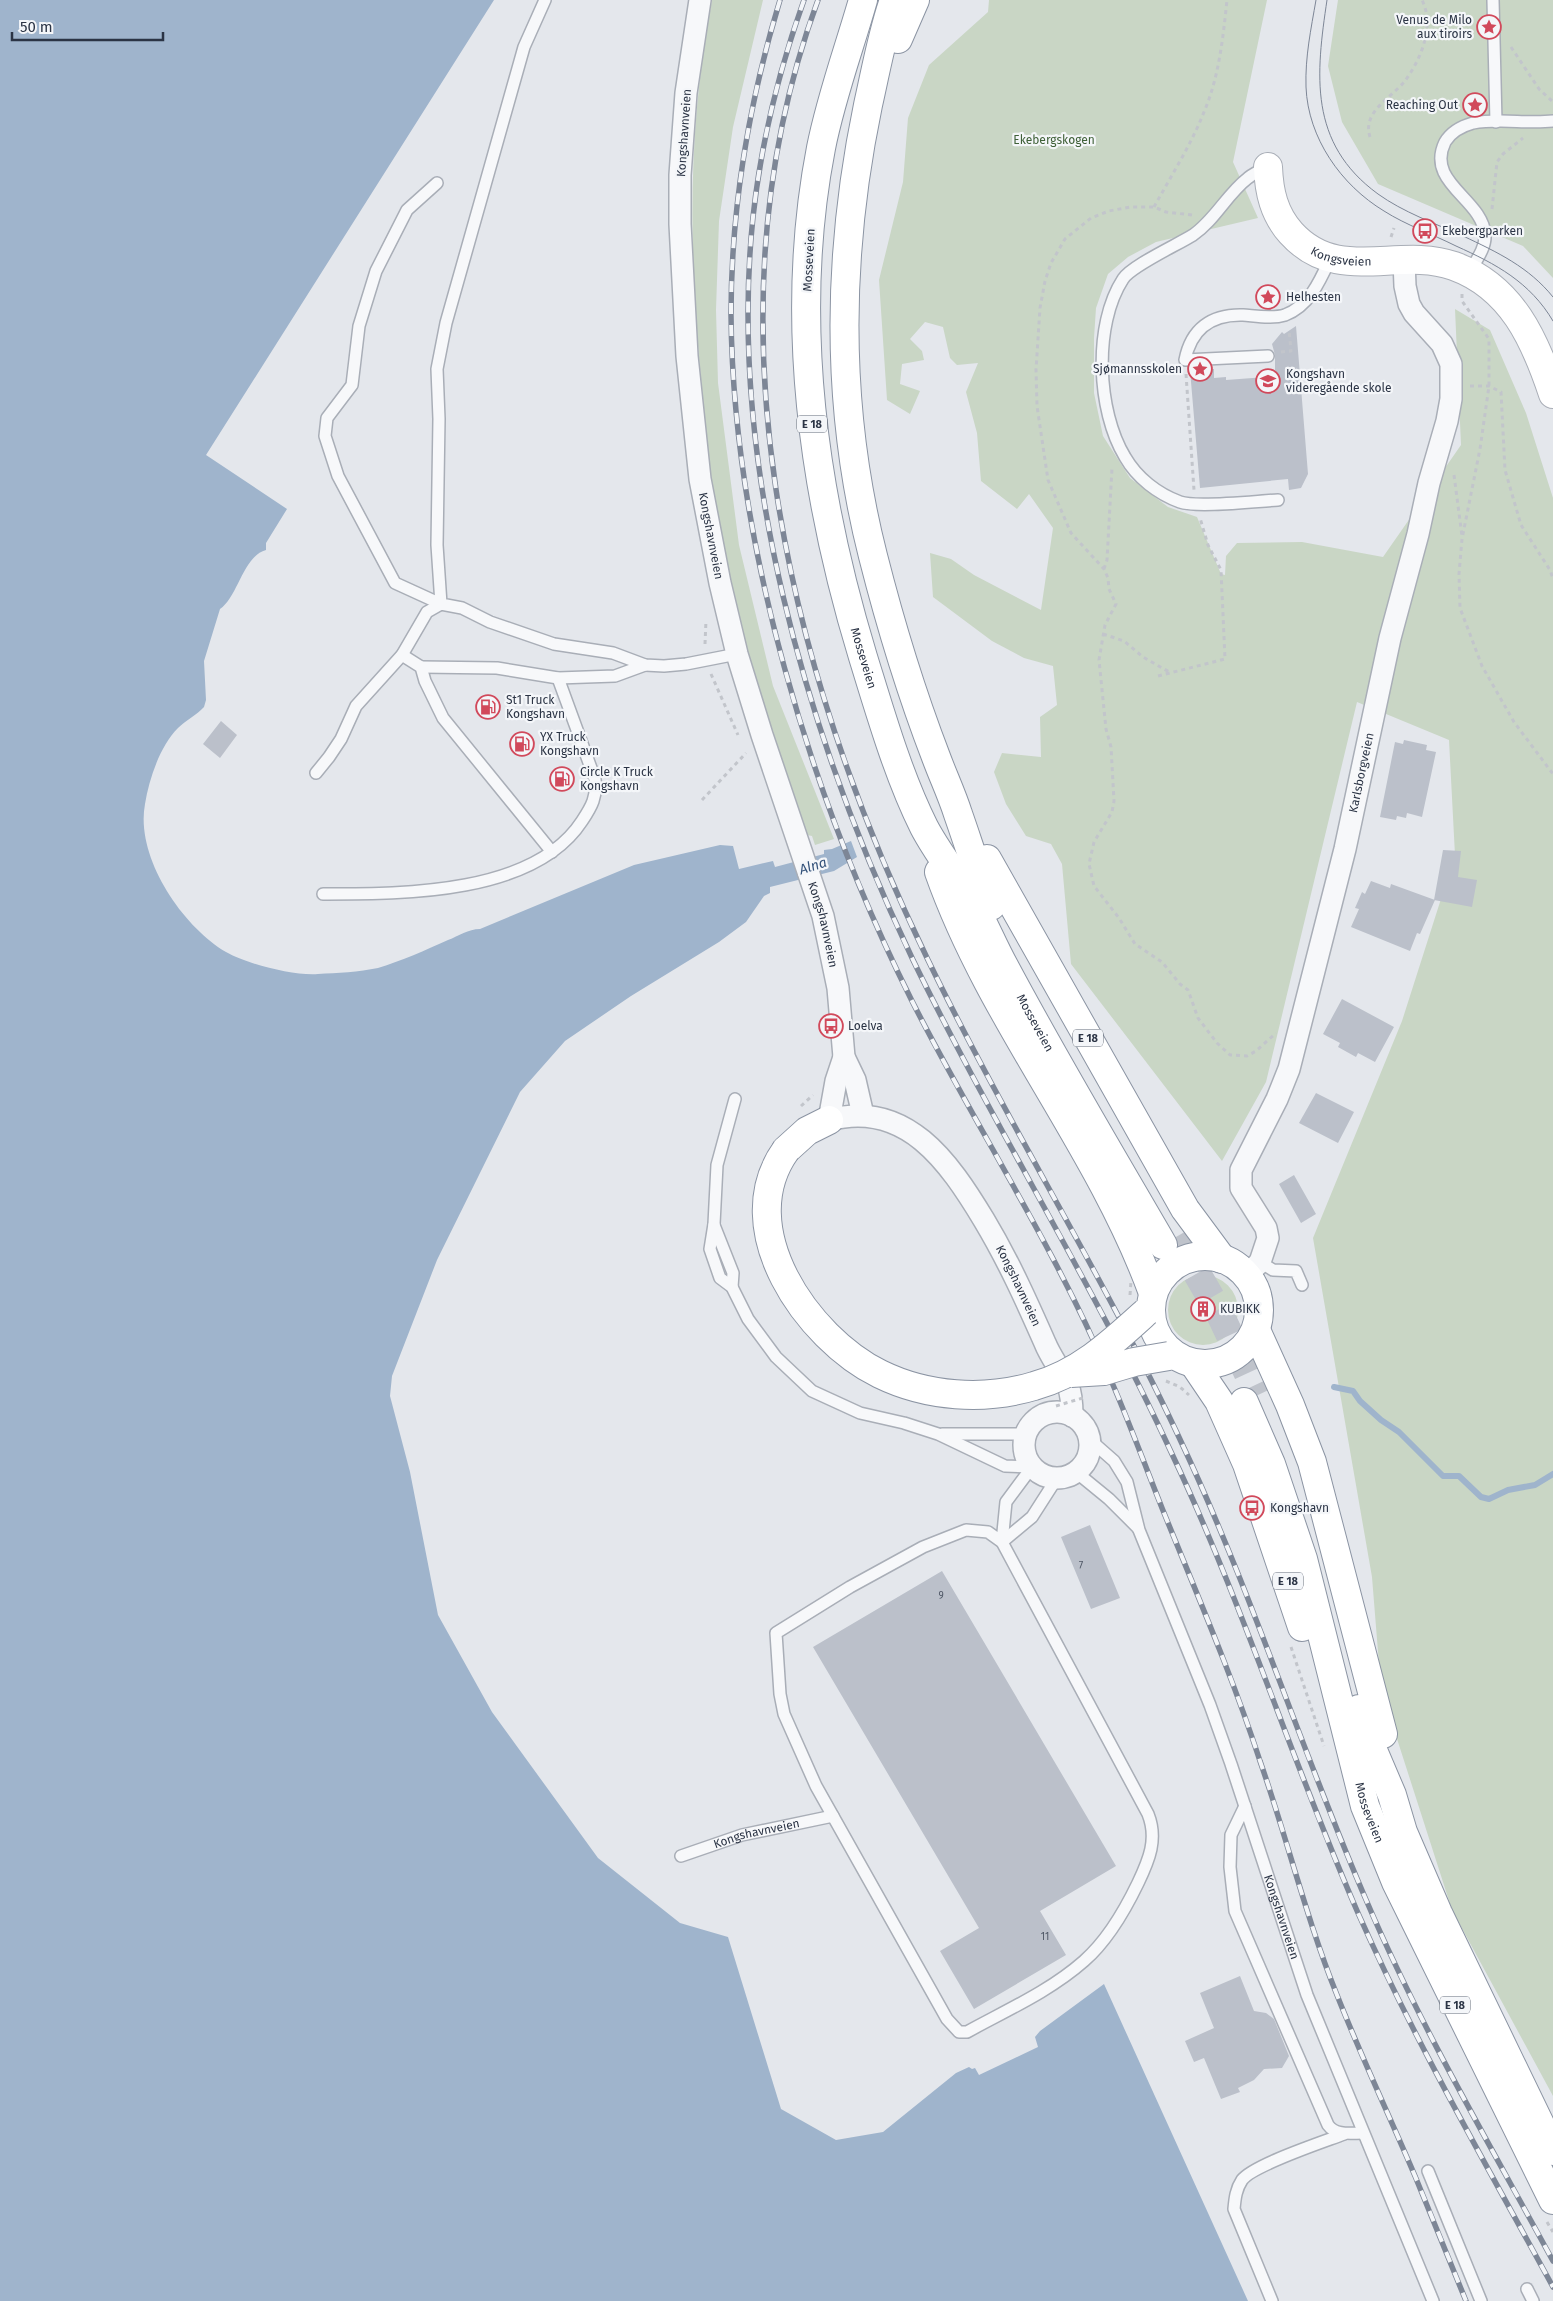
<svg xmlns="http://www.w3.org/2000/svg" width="1553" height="2301" font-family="'Fira Sans',sans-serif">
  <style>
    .green { fill: #c9d6c5 }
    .water { fill: #9fb4cc }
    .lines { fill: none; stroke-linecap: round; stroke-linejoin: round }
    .stream { stroke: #9fb4cc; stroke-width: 6 }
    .building { fill: #bbc0ca }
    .trunk-tunnel { stroke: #bfc3cb; stroke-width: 28; stroke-dasharray: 28 14; stroke-linecap: butt }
    .service-casing { stroke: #a9aeb7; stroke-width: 14 }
    .minor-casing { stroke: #a9aeb7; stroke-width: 24 }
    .secondary-casing { stroke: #a9aeb7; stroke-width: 30 }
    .trunk-casing { stroke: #8b94a3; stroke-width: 30 }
    .path { stroke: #c2c5cb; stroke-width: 3; stroke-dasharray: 4 4; stroke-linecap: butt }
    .service { stroke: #f7f8fa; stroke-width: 11 }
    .minor { stroke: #f7f8fa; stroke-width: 21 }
    .secondary { stroke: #fff; stroke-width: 28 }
    .trunk { stroke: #fff; stroke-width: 28 }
    .tram { stroke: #7d8696; stroke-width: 1 }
    .rail-casing { stroke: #7d8696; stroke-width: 5.5 }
    .rail { stroke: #f4f6f9; stroke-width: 4; stroke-dasharray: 11; stroke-linecap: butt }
    .trunk-bridge-casing { stroke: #8b94a3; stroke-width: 30; stroke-linecap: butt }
    .path-bridge { stroke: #c2c5cb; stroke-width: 3; stroke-dasharray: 4 4; stroke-linecap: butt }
    .trunk-bridge { stroke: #fff; stroke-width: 28 }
    .labels { text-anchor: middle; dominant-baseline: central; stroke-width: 4.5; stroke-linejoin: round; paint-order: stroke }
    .number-label { font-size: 10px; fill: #4f5766 }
    .shield { fill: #f4f6f9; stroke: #676e7b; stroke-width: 1 }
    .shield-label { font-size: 11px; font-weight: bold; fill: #2b3445 }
    .poi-label { font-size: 12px; fill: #2b3445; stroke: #f4f6f9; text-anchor: start }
    .street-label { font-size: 12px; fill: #2b3445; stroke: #f4f6f9 }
    .park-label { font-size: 12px; fill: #3f6138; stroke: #f4f6f9 }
    .water-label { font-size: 14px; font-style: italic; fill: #34527a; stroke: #f4f6f9 }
  </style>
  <rect width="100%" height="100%" fill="#e4e7ec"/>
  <path class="green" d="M712,0H763L733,127L719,221L716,310L718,383L739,545L773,686L834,839L815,845L812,836L807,835C781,762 756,690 737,615C726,571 717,526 711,481C707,454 706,427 703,400C689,265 686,134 712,0Z
    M989,0H1267L1233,162L1258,218L1156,242L1128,257L1108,274L1096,308L1094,338V393L1103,436L1130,478L1168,507L1197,517L1221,574L1225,575L1226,556L1237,543L1302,542L1383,557L1461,445L1455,309L1490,330L1526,413L1553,498V2096L1452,1910L1381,1689L1372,1577L1313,1238L1402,1021L1455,855L1449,740L1357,702L1266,1082L1222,1161L1071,964L1062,864L1051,844L1026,836L1006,804L994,772L1002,753L1041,757L1040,717L1057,705L1053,666L1024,658L992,641L933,597L930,553L951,559L974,575L1041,610L1053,528L1029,494L1017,509L981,481L977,433L966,392L978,363L957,365L950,358L943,327L925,322L910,339L922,351L924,360L902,364L900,384L920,391L910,414L887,400L879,280L903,182L908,118L929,65L988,12Z
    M1338,0H1553V278L1523,246L1378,184L1342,122L1328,66Z
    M1168 1310a35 35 0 1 1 70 0a35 35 0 1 1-70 0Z"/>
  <path class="water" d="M0,0H494L206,455L287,509L266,543V550C243,556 238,597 220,609L204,661L206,700L204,707C197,715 186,720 178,728C160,746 149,779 145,804C135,857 182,926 226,952C247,964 294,976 318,974C337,973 359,972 378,968C401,961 426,950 448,940C459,936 468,929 480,929L634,865L720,845L733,846L739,869L773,861L775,867L824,854V850L832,849L851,841L857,857L834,871L770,887V893L764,896L746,922L719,942L631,996L565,1041L520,1092L437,1260L392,1376L390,1396L410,1472L438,1615L492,1712L598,1858L680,1923L728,1937L781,2109L836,2140L883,2132L956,2073L969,2067L972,2069L975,2068L979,2075L1038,2047L1035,2037L1040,2031L1104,1984L1248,2301H0Z"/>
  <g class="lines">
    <path class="stream" d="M1334,1387L1353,1391L1360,1401L1381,1420L1399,1432L1443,1476H1459L1481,1497L1489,1499L1508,1490L1535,1485L1553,1474"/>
  </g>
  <path class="building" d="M1296,326L1308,474L1301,488L1289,490L1288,479L1200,488L1190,370L1214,369V378L1226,377V380L1266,377V372H1275V355L1272,344L1282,332L1284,334Z
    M221,721L237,735L220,758L203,744Z
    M1404,740L1427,745L1426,750L1436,752L1422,817L1407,813L1406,818L1397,816L1396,820L1380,817L1395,742L1403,744Z
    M1443,850L1461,851L1458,877L1477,880L1472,907L1434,900Z
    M1371,881L1390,888L1391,884L1435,900L1420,934L1417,933L1410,951L1351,927L1359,909L1355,908L1362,892L1365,894Z
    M1342,999L1394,1027L1375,1062L1358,1053L1356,1057L1338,1047L1340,1043L1323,1034Z
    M1316,1093L1354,1112L1338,1143L1299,1123Z
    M1294,1175L1316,1214L1301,1223L1279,1184Z
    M1090,1525L1120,1598L1091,1609L1061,1537Z
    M942,1571L1116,1866L1040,1911L1066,1955L974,2009L940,1951L979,1928L813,1647Z
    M1240,1976L1254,2011L1266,2013L1274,2019L1289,2056L1282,2068L1264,2069L1254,2080L1238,2088L1240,2092L1221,2099L1204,2058L1194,2062L1185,2041L1214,2028L1200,1993Z"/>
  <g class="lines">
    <path class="trunk-tunnel" d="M1176,1237L1218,1310L1258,1395"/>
    <g class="service-casing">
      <g id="service">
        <path d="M545,0L524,47L446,323L437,369L439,419L437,545L441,604L462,608L490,622L554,644L613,653L645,665L664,666L686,664L737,654"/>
        <path d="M1493,0L1496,122"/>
        <path d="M1268,167C1261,170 1254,173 1248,178C1227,194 1215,220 1193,235C1177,245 1131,266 1123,279C1093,325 1097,411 1125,457C1137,478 1158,494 1180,502C1197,508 1257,501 1278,500"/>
        <path d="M437,183L407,210L376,271L359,326L352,385L327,418L325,436L338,476L395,583L441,604"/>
        <path d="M1469,273C1475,262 1486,248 1485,235C1483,199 1425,183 1445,142C1451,132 1462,126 1473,123C1499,118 1527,124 1553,121"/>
        <path d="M1268,356L1185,360C1191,329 1211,314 1243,315C1256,316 1272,319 1285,315C1309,306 1320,281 1330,259"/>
        <path d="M402,655L421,667L425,681L443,718L552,852"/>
        <path d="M421,667L497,668L558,678L615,676L645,665"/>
        <path d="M316,773L329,757L341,739L356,706L402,655L427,612L441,604"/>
        <path d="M323,894C401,894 534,895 582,821C592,806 597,797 595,779L558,678"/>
        <path d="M735,1099L717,1165L714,1224L710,1249L720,1278L732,1287L748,1319L776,1357L812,1391L860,1413L904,1423L938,1434L1005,1466L1032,1467"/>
        <path d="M714,1225L733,1273L732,1287"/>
        <path d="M1260,1262L1273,1270L1296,1271L1302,1285"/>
        <path d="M942,1434H1026"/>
        <path id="s1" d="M1089,1439L1114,1461L1127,1482L1139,1530L1210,1705L1231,1764L1307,1995L1433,2301"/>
        <path d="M1076,1472L1109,1499L1138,1528"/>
        <path d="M1002,1542L988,1532L966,1530L923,1547L850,1587L776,1633L780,1694L784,1714L816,1786L947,2019L959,2032H967C1007,2010 1050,1991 1084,1961C1108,1940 1125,1910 1138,1883C1149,1860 1158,1839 1148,1814L1002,1542L1006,1502L1032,1467"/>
        <path d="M1002,1542L1032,1517L1057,1478"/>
        <path d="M1245,1806L1231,1835L1230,1867L1235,1911L1328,2125C1336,2136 1351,2133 1363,2133"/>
        <path id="s2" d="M681,1856L742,1835L833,1816"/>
        <path d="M1428,2171L1481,2301"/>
        <path d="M1527,2289L1533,2301"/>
        <path d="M1272,2301L1234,2209C1235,2198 1236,2189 1242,2180C1253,2165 1323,2142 1344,2134"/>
      </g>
    </g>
    <g class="minor-casing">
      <g id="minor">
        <path id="s3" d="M700,0L686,93L680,175V224L687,356L700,479L720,583L737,654L762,735L823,916L838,988L844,1057L855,1080L863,1115"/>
        <path id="s4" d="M844,1057L836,1081L829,1120C906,1099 949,1162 984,1220C1008,1260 1026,1300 1045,1343C1051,1358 1062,1371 1068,1386C1072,1395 1072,1407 1072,1416"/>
        <path id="s5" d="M1247,1275L1260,1262L1268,1238L1266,1228L1241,1188V1170L1277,1099L1289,1069L1345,849L1390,638L1418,534L1429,483L1447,421L1451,399V364L1442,344L1414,313L1409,304L1405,286L1404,261"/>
        <circle cx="1057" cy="1445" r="33"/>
      </g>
    </g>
    <g class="secondary-casing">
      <g id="secondary">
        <path id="s6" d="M1268,167C1269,192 1274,214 1291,233C1338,285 1398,246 1454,266C1512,287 1535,340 1553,394"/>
      </g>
    </g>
    <g class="trunk-casing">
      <g id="trunk">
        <path id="s7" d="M863,0C849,49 831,97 821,148C788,318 813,493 863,657C880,712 898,775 924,827C938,854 959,879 974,906C985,926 993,946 1004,966C1054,1060 1109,1152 1163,1245"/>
        <path d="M894,0C882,34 876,70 868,105C837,254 835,407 873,556C890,623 911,692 936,757C943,776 952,795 958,814C969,845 978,876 991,906"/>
        <path d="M898,39L915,0"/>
        <path d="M987,859L1185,1209L1222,1259"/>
        <path d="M939,872C992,1022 1099,1145 1153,1293"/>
        <path d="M786,1150L807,1131L829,1120"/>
        <circle cx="1205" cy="1310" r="54"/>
        <path d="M1256,1330L1290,1405L1312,1462L1383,1734"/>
        <path d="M1194,1364L1219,1401L1247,1464L1302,1627"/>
        <path id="s8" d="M1244,1402L1271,1464L1303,1559L1365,1806L1396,1882L1553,2200"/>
        <path d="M1359,1709L1366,1734L1392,1795L1403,1832L1438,1913L1553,2151"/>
      </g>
    </g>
    <path class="path" d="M1511,47L1539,89L1553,102
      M1370,137C1362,112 1390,99 1404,82C1421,60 1435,26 1422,0
      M1154,207C1171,176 1191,145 1204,112C1219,77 1223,38 1227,0
      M1492,209L1497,162L1503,154L1523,138
      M1192,215L1166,212L1154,207H1130L1109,211L1091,218L1065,239L1051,263L1045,281L1040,308L1036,370L1037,406L1048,480L1071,533L1104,569L1108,578L1109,589L1116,604L1105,625L1099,660L1106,729L1111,747L1114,801L1112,812L1094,842L1089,864L1094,886L1119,918L1135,944L1162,962L1180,984L1188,990L1198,1018L1217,1043L1230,1055L1247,1056L1256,1051L1276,1033
      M1391,237L1394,228
      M1462,294V301L1489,339V386L1480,449L1462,539L1459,574L1460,608L1482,666L1514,722L1553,774
      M1281,352L1291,351L1289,330
      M1186,374L1194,490
      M1470,386H1489L1501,392L1505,470L1521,525L1550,570L1553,579
      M1454,475L1462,536
      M1104,569L1107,560L1112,468
      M1103,634L1124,641L1143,657L1171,673
      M705,644L706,620
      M711,674L738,735
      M1158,676L1225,659L1221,570L1208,545L1200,518
      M702,800L746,753
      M801,1106L813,1095
      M1291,1647L1324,1746
      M1547,2222L1553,2232"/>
    <use href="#service" class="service"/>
    <use href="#minor" class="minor"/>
    <use href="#secondary" class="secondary"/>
    <use href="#trunk" class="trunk"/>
    <path class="tram" d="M1316,0C1311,29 1305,57 1306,87C1308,138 1341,185 1384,211C1406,225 1432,234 1456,246C1496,264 1530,282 1553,321
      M1327,0C1316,74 1308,143 1378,194C1403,212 1434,223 1463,236C1497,252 1529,267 1553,297"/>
    <g class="rail-casing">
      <path id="rail" d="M780,0C749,102 731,208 731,315C733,542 811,799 912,1001C974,1124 1053,1244 1107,1371C1127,1416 1144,1463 1162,1508C1196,1592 1232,1675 1260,1761C1287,1838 1306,1918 1337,1995C1361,2056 1389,2115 1415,2176C1432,2217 1449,2259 1466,2301
        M804,0C779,70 761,143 753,217C727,465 807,737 913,960C994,1127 1094,1285 1172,1454C1243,1604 1292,1762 1358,1913C1415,2042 1486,2164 1553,2287
        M818,0C701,316 786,667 928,960C1008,1125 1107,1281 1184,1448C1253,1596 1302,1752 1367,1902C1420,2026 1489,2143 1553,2261"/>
    </g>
    <use href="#rail" class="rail"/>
    <g class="trunk-bridge-casing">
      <path id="trunk-bridge" d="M786,1150C730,1228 807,1338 880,1374C927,1397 984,1401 1034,1386C1079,1374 1113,1342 1146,1312
        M1071,1373L1104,1371L1134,1362L1169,1356"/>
    </g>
    <path class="path-bridge" d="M1130,1295L1131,1281
      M1166,1381L1180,1387L1189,1395
      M1056,1406L1086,1397"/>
    <use href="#trunk-bridge" class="trunk-bridge"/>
  </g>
  <defs>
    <g id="sight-ring" transform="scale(1.25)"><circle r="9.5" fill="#f4f6f9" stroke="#d1495b" stroke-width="1.5"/><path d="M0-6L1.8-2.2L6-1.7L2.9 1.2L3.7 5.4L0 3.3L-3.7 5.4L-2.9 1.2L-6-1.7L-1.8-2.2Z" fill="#d1495b"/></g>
    <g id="bus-ring" transform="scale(1.25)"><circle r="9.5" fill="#f4f6f9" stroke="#d1495b" stroke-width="1.5"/><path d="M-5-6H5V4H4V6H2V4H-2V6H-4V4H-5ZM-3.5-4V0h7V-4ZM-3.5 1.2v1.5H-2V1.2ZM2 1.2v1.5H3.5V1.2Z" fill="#d1495b"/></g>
    <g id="school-ring" transform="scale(1.25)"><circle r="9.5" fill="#f4f6f9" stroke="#d1495b" stroke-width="1.5"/><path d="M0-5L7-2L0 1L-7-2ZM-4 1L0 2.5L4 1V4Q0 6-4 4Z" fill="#d1495b"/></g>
    <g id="fuel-ring" transform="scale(1.25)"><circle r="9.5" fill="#f4f6f9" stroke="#d1495b" stroke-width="1.5"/><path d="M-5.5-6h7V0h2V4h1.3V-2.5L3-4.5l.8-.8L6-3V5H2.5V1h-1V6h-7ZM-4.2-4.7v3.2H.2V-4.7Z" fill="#d1495b"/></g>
    <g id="building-ring" transform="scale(1.25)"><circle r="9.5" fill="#f4f6f9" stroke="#d1495b" stroke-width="1.5"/><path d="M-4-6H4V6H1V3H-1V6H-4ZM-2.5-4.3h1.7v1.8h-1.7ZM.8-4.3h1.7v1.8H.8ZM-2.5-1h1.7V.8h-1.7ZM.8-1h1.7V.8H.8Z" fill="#d1495b"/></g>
  </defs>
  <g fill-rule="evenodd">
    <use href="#sight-ring" x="1489" y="27"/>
    <use href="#sight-ring" x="1475" y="105"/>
    <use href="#bus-ring" x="1425" y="231"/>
    <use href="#sight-ring" x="1268" y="297"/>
    <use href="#sight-ring" x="1200" y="369"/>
    <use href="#school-ring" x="1268" y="381"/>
    <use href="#fuel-ring" x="488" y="707"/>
    <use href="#fuel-ring" x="522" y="744"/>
    <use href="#fuel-ring" x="562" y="779"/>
    <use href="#bus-ring" x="831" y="1026"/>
    <use href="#building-ring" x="1203" y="1309"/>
    <use href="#bus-ring" x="1252" y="1508"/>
  </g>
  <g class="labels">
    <g class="number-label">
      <text x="1081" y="1566">7</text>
      <text x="941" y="1596">9</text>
      <text x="1045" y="1937">11</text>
    </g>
    <g class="shield">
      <rect x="797" y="415.5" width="30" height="17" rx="4"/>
      <rect x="1073" y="1029.5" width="30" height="17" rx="4"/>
      <rect x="1273" y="1572.5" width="30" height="17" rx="4"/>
      <rect x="1440" y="1996.5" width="30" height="17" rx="4"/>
    </g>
    <g class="shield-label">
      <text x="812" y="424">E 18</text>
      <text x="1088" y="1038">E 18</text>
      <text x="1288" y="1581">E 18</text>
      <text x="1455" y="2005">E 18</text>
    </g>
    <g class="poi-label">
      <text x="1472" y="20" text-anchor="end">Venus de Milo<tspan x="1472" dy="14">aux tiroirs</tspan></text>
      <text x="1458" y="105" text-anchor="end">Reaching Out</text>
      <text x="1442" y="231">Ekebergparken</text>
      <text x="1286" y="297">Helhesten</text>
      <text x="1182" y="369" text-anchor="end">Sjømannsskolen</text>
      <text x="1286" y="374">Kongshavn<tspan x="1286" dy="14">videregående skole</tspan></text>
      <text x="506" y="700">St1 Truck<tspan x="506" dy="14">Kongshavn</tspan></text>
      <text x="540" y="737">YX Truck<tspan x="540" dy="14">Kongshavn</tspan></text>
      <text x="580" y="772">Circle K Truck<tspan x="580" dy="14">Kongshavn</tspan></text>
      <text x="848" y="1026">Loelva</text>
      <text x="1220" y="1309">KUBIKK</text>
      <text x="1270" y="1508">Kongshavn</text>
    </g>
    <g class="street-label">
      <text transform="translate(684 133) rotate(-86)">Kongshavnveien</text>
      <text stroke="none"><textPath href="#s6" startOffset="129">Kongsveien</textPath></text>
      <text transform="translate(809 260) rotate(-87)">Mosseveien</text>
      <text stroke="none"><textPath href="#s3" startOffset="539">Kongshavnveien</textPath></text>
      <text stroke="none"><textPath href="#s7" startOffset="671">Mosseveien</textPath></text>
      <text stroke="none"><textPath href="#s5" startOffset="536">Karlsborgveien</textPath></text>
      <text stroke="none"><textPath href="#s3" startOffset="944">Kongshavnveien</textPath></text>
      <text stroke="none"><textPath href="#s7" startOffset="1076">Mosseveien</textPath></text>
      <text stroke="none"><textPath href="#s4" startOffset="340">Kongshavnveien</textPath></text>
      <text stroke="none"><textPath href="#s8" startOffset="430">Mosseveien</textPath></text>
      <text stroke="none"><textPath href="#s2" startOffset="79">Kongshavnveien</textPath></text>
      <text stroke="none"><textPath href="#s1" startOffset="520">Kongshavnveien</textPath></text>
    </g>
    <g class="park-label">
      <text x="1054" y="140">Ekebergskogen</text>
    </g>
    <g class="water-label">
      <text transform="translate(813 866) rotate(-17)">Alna</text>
    </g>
  </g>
  <path d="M12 32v8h151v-8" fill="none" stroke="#2b3445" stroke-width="2.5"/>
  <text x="20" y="32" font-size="15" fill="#2b3445" stroke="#f4f6f9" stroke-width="4" paint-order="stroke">50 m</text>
</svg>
